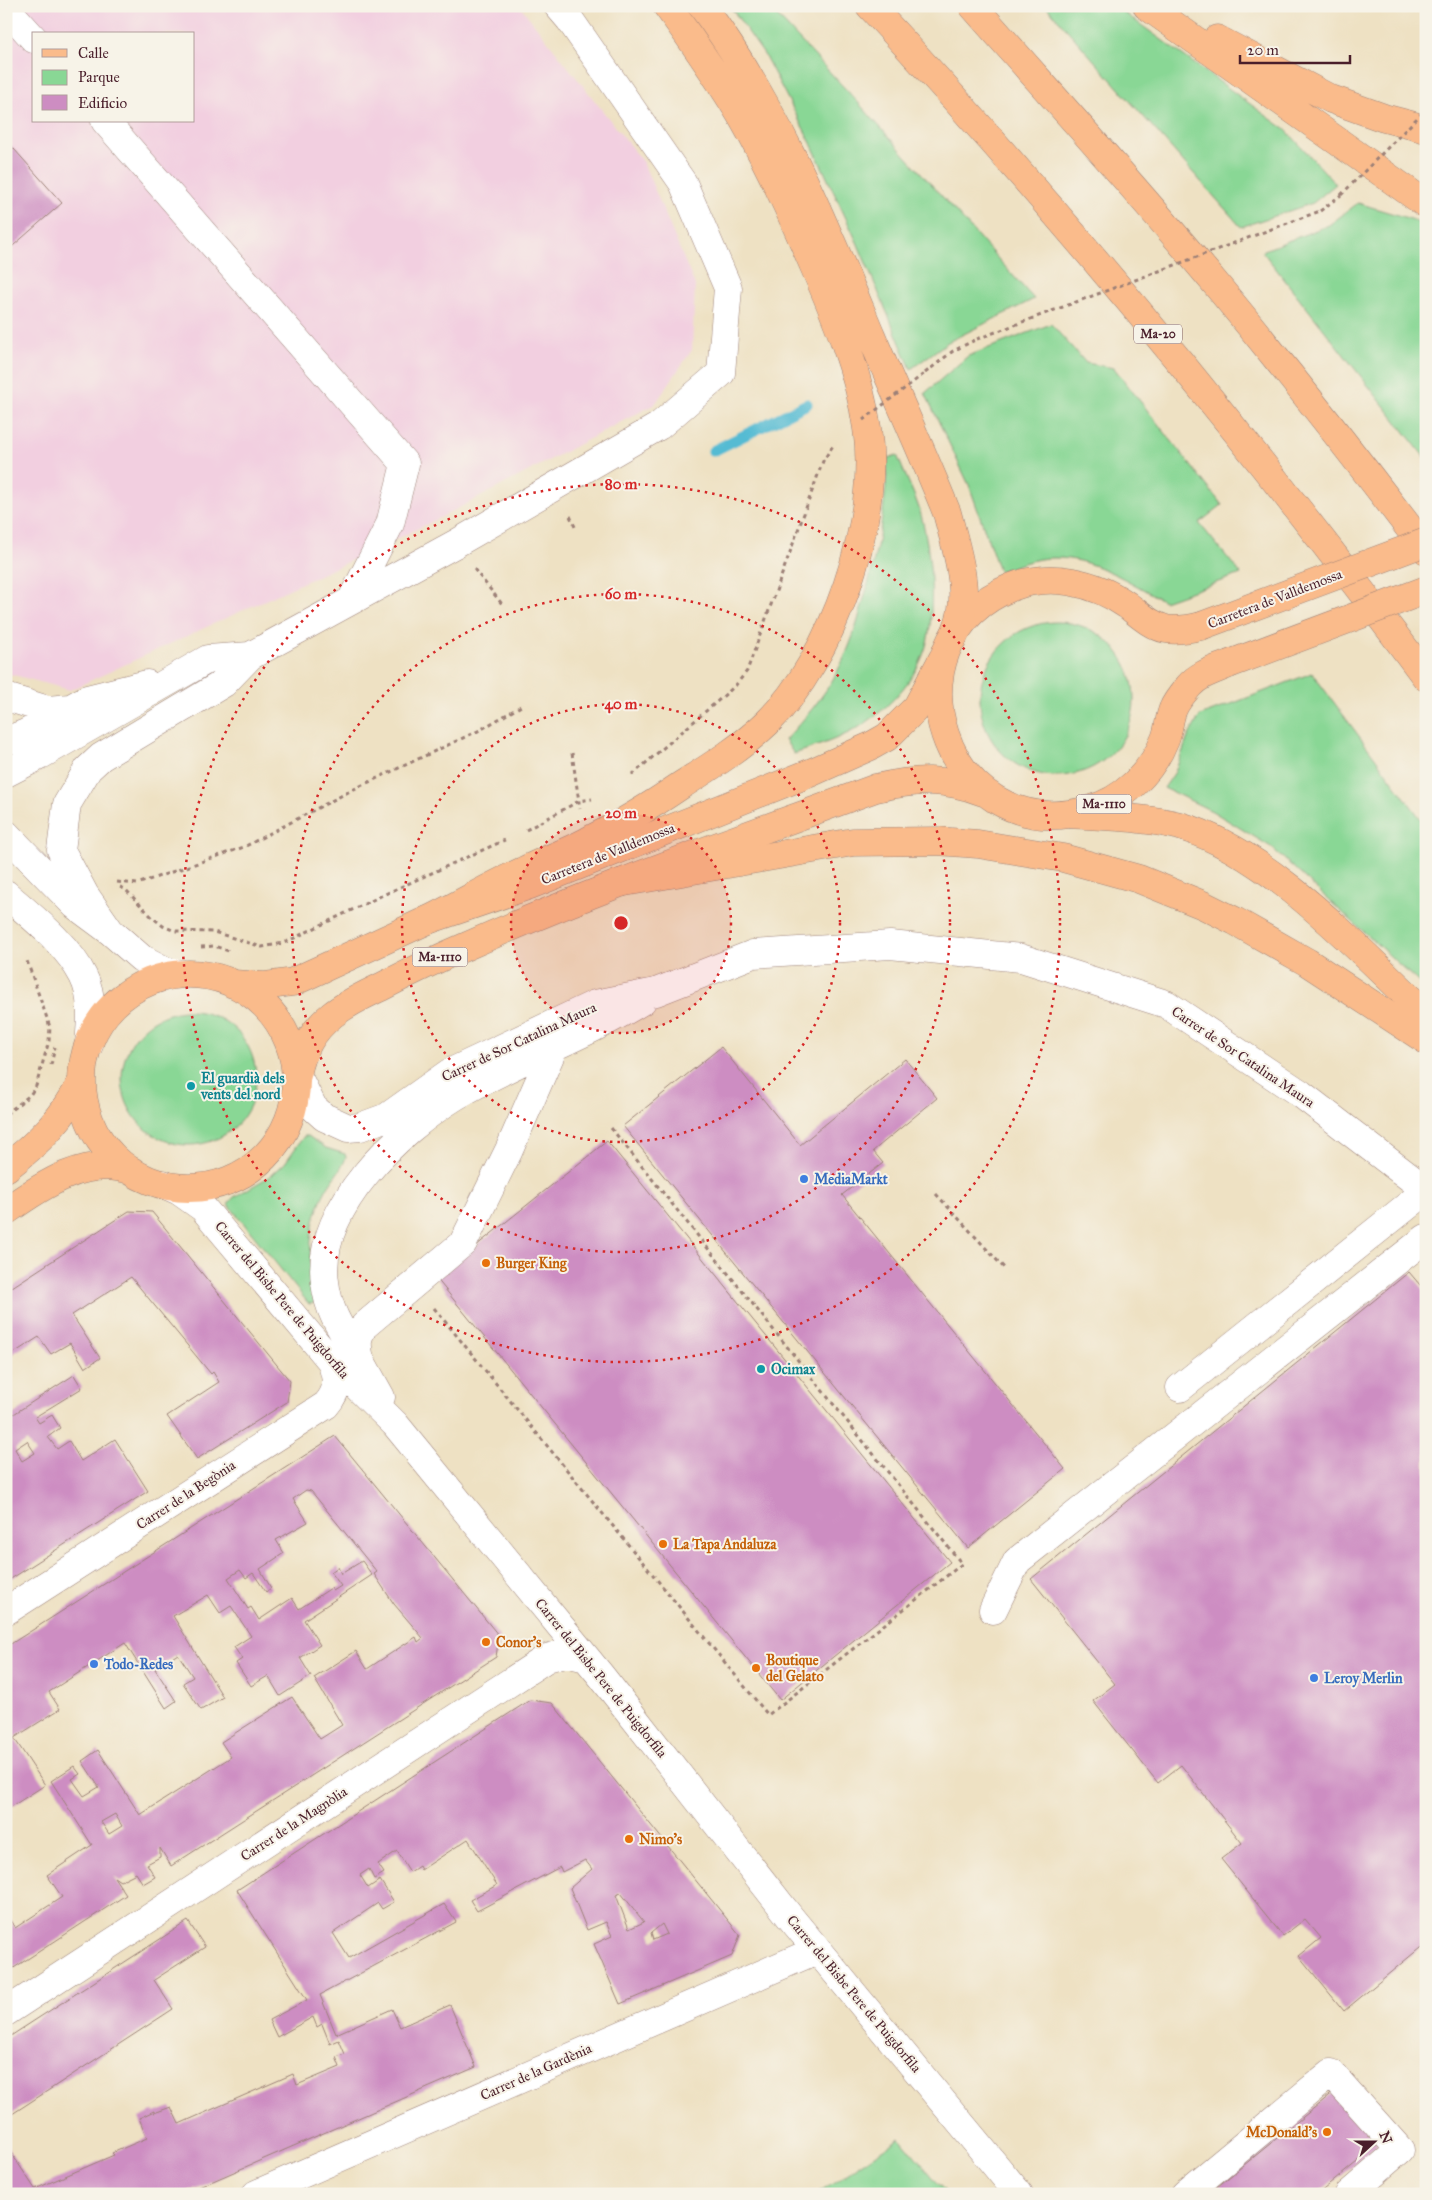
<svg xmlns="http://www.w3.org/2000/svg" width="1432" height="2200" font-family="'IM FELL Great Primer',serif">
  <style>
    .built { fill: #f2cfe0; fill-rule: evenodd }
    .green { fill: #89d795; stroke: #6a7b60 }
    .lines { fill: none; stroke-linecap: round; stroke-linejoin: round }
    .stream { stroke: #55bbd3; stroke-width: 11 }
    .building { fill: #cd8dc2; fill-rule: evenodd }
    .minor-casing { stroke: #9c8077; stroke-width: 29 }
    .major-casing { stroke: #9c8077; stroke-width: 29 }
    .highway-casing { stroke: #9c8077; stroke-width: 29 }
    .path { stroke: #9c8077; stroke-width: 3; stroke-dasharray: 4 4; stroke-linecap: butt }
    .minor { stroke: #fff; stroke-width: 28 }
    .major { stroke: #fabb8b; stroke-width: 28 }
    .highway { stroke: #fabb8b; stroke-width: 28 }
    .major-bridge-casing { stroke: #9c8077; stroke-width: 29; stroke-linecap: butt }
    .path-bridge { stroke: #9c8077; stroke-width: 3; stroke-dasharray: 4 4; stroke-linecap: butt }
    .major-bridge { stroke: #fabb8b; stroke-width: 28 }
    .ring { fill: none; stroke: #d62828; stroke-width: 2.5; stroke-dasharray: 2.5 5 }
    .culture-dot { fill: #0f9aa8; stroke: #f7f3e8; stroke-width: 2 }
    .shop-dot { fill: #3f7fe0; stroke: #f7f3e8; stroke-width: 2 }
    .food-dot { fill: #e8710a; stroke: #f7f3e8; stroke-width: 2 }
    .labels { text-anchor: middle; dominant-baseline: central; stroke-width: 4; stroke-linejoin: round; paint-order: stroke }
    .shield { fill: #f7f3e8; stroke: #7e5f64; stroke-width: 1 }
    .shield-label { font-size: 12px; font-weight: bold; fill: #4a1f2b }
    .street-label { font-size: 14px; fill: #4a1f2b; stroke: #f7f3e8 }
    .culture-label { font-size: 14px; font-weight: bold; fill: #0d838f; stroke: #f7f3e8; text-anchor: start }
    .shop-label { font-size: 14px; font-weight: bold; fill: #366cbe; stroke: #f7f3e8; text-anchor: start }
    .food-label { font-size: 14px; font-weight: bold; fill: #c56008; stroke: #f7f3e8; text-anchor: start }
    .centre { fill: #d62828; stroke: #f7f3e8; stroke-width: 2.5 }
    .ring-label { font-size: 15px; text-anchor: middle; font-weight: bold; fill: #d62828; stroke: #f7f3e8; stroke-width: 4; stroke-linejoin: round; paint-order: stroke }
  </style>
  <rect width="100%" height="100%" fill="#f7f3e8"/>
  <filter id="ink" filterUnits="userSpaceOnUse"><feTurbulence type="fractalNoise" baseFrequency=".02" numOctaves="2"/><feDisplacementMap in="SourceGraphic" scale="10" xChannelSelector="R" yChannelSelector="G"/><feConvolveMatrix kernelMatrix="1 2 1 2 8 2 1 2 1" color-interpolation-filters="sRGB"/></filter>
  <filter id="wash" filterUnits="userSpaceOnUse"><feTurbulence type="fractalNoise" baseFrequency=".0096" numOctaves="4" result="noise"/><feDisplacementMap in="SourceGraphic" scale="20" xChannelSelector="R" yChannelSelector="G"/><feGaussianBlur stdDeviation="1.12" result="paint"/><feColorMatrix in="noise" values="0 0 0 0 0 0 0 0 0 0 0 0 0 0 0 0 0 1.4 0 .05"/><feComposite in="paint" operator="in"/></filter>
  <g filter="url(#wash)">
    <rect width="100%" height="100%" fill="#eee1c3"/>
    <path class="built" d="M6,6H520L643,162L695,285L692,350L655,404L442,517L365,554L70,690L6,673ZM34,34H194V121H34Z"/>
    <path class="green" d="M730,6H768L854,98L1034,299L948,342L911,369L857,242L809,139L765,56Z
      M1046,6H1115L1286,130L1336,184L1313,203L1241,227Z
      M1358,203L1414,220L1426,228V459L1262,251L1329,225Z
      M1051,324L1086,363L1114,368L1222,505L1199,523L1241,574L1164,601C1131,583 1091,556 1051,558C1034,558 1016,566 999,571L969,485L925,393L968,356Z
      M897,455C904,473 913,490 919,508C931,546 938,619 923,655C912,683 888,708 864,724C843,738 817,746 794,754L785,740C804,719 825,696 838,670C850,648 857,625 863,602C878,552 885,510 888,458Z
      M980 699a77 77 0 1 1 154 0a77 77 0 1 1-154 0Z
      M1312,673L1426,826V989L1271,847L1212,811L1164,788L1175,772L1188,737L1200,716Z
      M122 1078a67 67 0 1 1 134 0a67 67 0 1 1-134 0Z
      M304,1136H308L326,1148L345,1154L346,1157C343,1168 332,1179 326,1190C307,1225 308,1262 315,1299L314,1303L309,1304L228,1204L234,1197L272,1175L285,1163Z
      M900,2138L947,2194H816Z"/>
    <g class="lines">
      <path class="stream" d="M713,451L807,404"/>
    </g>
    <g id="blocks">
      <path class="building" d="M6,140L62,203L6,252Z
        M721,1047L800,1145L905,1059L937,1098L873,1151L883,1163L842,1195L1065,1469L968,1548L623,1126Z
        M607,1141L950,1562L780,1700L436,1278Z
        M129,1211L152,1212L290,1381L287,1402L197,1459L167,1416L219,1382L213,1372L211,1374L131,1277L72,1315L100,1358L85,1368L70,1343L51,1354L39,1337L6,1358V1291Z
        M1409,1272L1426,1292V1943L1344,2011L1299,1956L1321,1938L1305,1919L1283,1936L1221,1859L1242,1843L1181,1765L1158,1783L1093,1701L1115,1684L1031,1579Z
        M74,1375L82,1388L35,1417L39,1423L52,1415L60,1428L48,1437L57,1449L69,1441L81,1461L115,1439L148,1491L6,1582V1479L9,1477L6,1474V1419ZM27,1441L35,1453L22,1461L15,1449Z
        M335,1436L499,1636L496,1657L171,1866L160,1848V1857L147,1864L155,1877L143,1884L136,1873L120,1881L114,1877L126,1895L6,1973V1914L15,1928L62,1897L47,1875L92,1845L51,1781L74,1766L80,1774L72,1779L84,1796L99,1787L82,1761L98,1750L140,1815L231,1757L221,1742L292,1697L320,1739L342,1725L314,1678L356,1651L367,1669L416,1637L418,1642L423,1638L394,1604L374,1574L377,1572L311,1491L306,1490L293,1499L308,1522L276,1540L284,1553L260,1569L271,1588L266,1592L253,1573L246,1578L240,1570L228,1578L248,1609L251,1607L259,1620L292,1598L299,1609L331,1588L333,1591L341,1586L331,1572L338,1567L341,1574L362,1561L372,1575L304,1620L320,1645L300,1658L311,1676L280,1696L268,1676L251,1686L236,1663L242,1659L234,1647L251,1636L231,1606L220,1613L208,1595L173,1616L223,1697L201,1710L183,1683L193,1677L178,1654L155,1669L176,1701L166,1708L125,1643L49,1692L60,1709L14,1738L45,1785L6,1810V1647ZM115,1814L122,1826L109,1834L101,1822Z
        M530,1700L552,1703L740,1935L732,1956L620,2004L594,1944L612,1936L606,1922L587,1930L570,1888L592,1869L585,1860L562,1872L560,1867L477,1911L470,1900L497,1885L468,1839L421,1870L419,1866L410,1872L397,1851L378,1864L384,1873L374,1879L369,1869L360,1875L368,1888L380,1880L394,1902L382,1909L378,1903L333,1933L349,1958L444,1904L456,1922L320,1995L336,2034L392,2009L400,2027L450,2005L476,2067L183,2194H6V2145L35,2189L114,2155L112,2153L147,2138L139,2118L154,2111V2113L171,2107L179,2124L293,2074L297,2085L340,2067L336,2057L345,2054L339,2040L330,2044L322,2024L317,2027L313,2017L277,2037L269,2020L307,2000L237,1890ZM621,1893L644,1922L629,1929L616,1895ZM662,1924L667,1934L653,1940L651,1933Z
        M188,1921L205,1947L154,1980L173,2009L6,2118V2039Z
        M1335,2091L1379,2144L1318,2194H1215L1220,2190L1217,2187Z"/>
    </g>
  </g>
  <g filter="url(#ink)">
    <use href="#blocks" fill-opacity="0" stroke="#9c8077" stroke-width="1"/>
    <g class="lines">
      <g class="minor-casing">
        <path id="minor" d="M6,8L34,39
          M105,121L405,464L390,524L351,601
          M6,697L48,710L70,708
          M6,741L26,733L87,699L147,684
          M6,773L39,756L208,659L250,656
          M6,834L75,905L110,931L141,958L168,972L183,974
          M6,894C32,917 68,945 83,976C94,997 91,1023 89,1045
          M110,931L85,895L61,850L67,804L88,769L101,757L224,683L250,656L455,544L659,426L721,373L728,288L683,183L570,20L558,6
          M297,1075L313,1107L324,1117L348,1128L360,1127L387,1117L449,1073L595,1004L656,992L753,954L890,945L1021,958L1166,1004L1301,1094L1426,1190
          M163,1184L179,1191L203,1208L331,1361L395,1424L602,1677L790,1917L1019,2194
          M360,1359C357,1346 356,1338 364,1326L463,1243L509,1150L554,1047
          M1180,1388L1426,1191
          M381,1397C374,1385 368,1373 361,1361C344,1333 329,1316 325,1282C315,1208 399,1131 456,1096C516,1060 583,1038 642,1001
          M993,1610L1017,1561L1426,1238
          M6,1611L326,1405C340,1389 337,1379 331,1361
          M6,2012L547,1658L565,1653L586,1658
          M256,2194L817,1950
          M1185,2194L1331,2073L1400,2150L1349,2194"/>
      </g>
      <g class="major-casing">
        <path id="major" d="M1201,626C1189,629 1178,631 1166,629C1151,626 1139,614 1127,605C1094,582 1051,572 1012,587C876,642 944,850 1088,810C1123,801 1152,772 1165,739C1169,729 1169,718 1173,709C1176,701 1184,692 1189,686C1199,674 1215,670 1229,664
          M82 1081a107 107 0 1 1 214 0a107 107 0 1 1-214 0Z
          M233,984L264,986L293,982L428,920L530,885L810,773L871,746L887,737L917,707L943,658
          M297,1075C302,1050 312,1031 332,1015C348,1002 367,994 385,985C412,971 439,958 467,946C600,887 739,839 876,788C915,779 945,777 983,792
          M6,1168C37,1144 65,1117 82,1081
          M6,1211C41,1186 88,1154 132,1171"/>
      </g>
      <g class="highway-casing">
        <path id="highway" d="M702,6C777,107 823,221 871,335C896,395 923,453 947,513C954,540 967,581 962,609C961,619 957,629 953,638
          M870,6C1068,219 1252,444 1426,677
          M973,6C1054,98 1136,188 1215,283C1287,370 1357,459 1426,550
          M1147,6L1426,204
          M1217,39L1331,99L1384,118L1426,129
          M1071,814C1107,817 1145,817 1180,826C1270,852 1358,950 1426,1013
          M619,883L853,842L937,841L978,844L1063,858L1139,879L1203,905L1235,921L1307,962L1426,1040
          M428,920C460,904 491,886 523,871C546,859 571,851 593,838C623,823 652,805 680,786C710,767 741,748 767,723C833,659 881,520 867,428C859,372 836,316 813,264C792,215 770,166 743,119C720,80 694,43 667,6"/>
      </g>
      <path class="path" d="M1320,211L1341,195
        M925,373L953,351L977,339
        M570,516L576,529
        M474,569L502,604
        M572,753L580,809
        M632,775L735,686L747,671L823,461L834,444
        M526,830L579,801L592,799
        M117,882L137,884L244,847L352,790L480,730L521,706
        M120,887L125,889L152,917L163,926L175,931L214,932L262,947L284,943L385,894L505,840
        M201,947L214,946L229,951
        M51,1065L55,1047
        M6,1114L30,1095L36,1086L49,1041L50,1027L26,958
        M936,1194L1006,1270
        M434,1308L768,1715L962,1564L611,1128"/>
      <use href="#minor" class="minor"/>
      <use href="#major" class="major"/>
      <use href="#highway" class="highway"/>
      <g class="major-bridge-casing">
        <path id="major-bridge" d="M1201,626L1426,542
          M1229,664L1426,590"/>
      </g>
      <path class="path-bridge" d="M1341,195L1426,109
        M977,339L1320,211
        M863,420L925,373"/>
      <use href="#major-bridge" class="major-bridge"/>
    </g>
  </g>
  <circle cx="621" cy="923" r="110" fill="#d62828" fill-opacity=".12"/>
  <g class="ring">
    <circle cx="621" cy="923" r="110"/>
    <circle cx="621" cy="923" r="219"/>
    <circle cx="621" cy="923" r="329"/>
    <circle cx="621" cy="923" r="439"/>
  </g>
  <g class="culture-dot">
    <circle cx="191" cy="1086" r="5"/>
    <circle cx="761" cy="1369" r="5"/>
  </g>
  <g class="shop-dot">
    <circle cx="804" cy="1179" r="5"/>
    <circle cx="94" cy="1664" r="5"/>
    <circle cx="1314" cy="1678" r="5"/>
  </g>
  <g class="food-dot">
    <circle cx="486" cy="1263" r="5"/>
    <circle cx="663" cy="1544" r="5"/>
    <circle cx="486" cy="1642" r="5"/>
    <circle cx="756" cy="1668" r="5"/>
    <circle cx="629" cy="1839" r="5"/>
    <circle cx="1327" cy="2132" r="5"/>
  </g>
  <g class="labels">
    <g class="shield">
      <rect x="1134" y="324.5" width="48" height="19" rx="4"/>
      <rect x="1076.5" y="794.5" width="55" height="19" rx="4"/>
      <rect x="412.5" y="947.5" width="55" height="19" rx="4"/>
    </g>
    <g class="shield-label">
      <text x="1158" y="334">Ma-20</text>
      <text x="1104" y="804">Ma-1110</text>
      <text x="440" y="957">Ma-1110</text>
    </g>
    <g class="street-label">
      <text transform="translate(1275 599) rotate(-21)">Carretera de Valldemossa</text>
      <text transform="translate(608 854) rotate(-22)">Carretera de Valldemossa</text>
      <text transform="translate(519 1042) rotate(-25)">Carrer de Sor Catalina Maura</text>
      <text transform="translate(1243 1057) rotate(34)">Carrer de Sor Catalina Maura</text>
      <text transform="translate(282 1300) rotate(50)">Carrer del Bisbe Pere de Puigdorfila</text>
      <text transform="translate(186 1495) rotate(-33)">Carrer de la Begònia</text>
      <text transform="translate(601 1678) rotate(51)">Carrer del Bisbe Pere de Puigdorfila</text>
      <text transform="translate(294 1824) rotate(-33)">Carrer de la Magnòlia</text>
      <text transform="translate(854 1994) rotate(50)">Carrer del Bisbe Pere de Puigdorfila</text>
      <text transform="translate(536 2072) rotate(-24)">Carrer de la Gardènia</text>
    </g>
    <g class="culture-label">
      <text x="201" y="1078">El guardià dels<tspan x="201" dy="16">vents del nord</tspan></text>
      <text x="771" y="1369">Ocimax</text>
    </g>
    <g class="shop-label">
      <text x="814" y="1179">MediaMarkt</text>
      <text x="104" y="1664">Todo-Redes</text>
      <text x="1324" y="1678">Leroy Merlin</text>
    </g>
    <g class="food-label">
      <text x="496" y="1263">Burger King</text>
      <text x="673" y="1544">La Tapa Andaluza</text>
      <text x="496" y="1642">Conor's</text>
      <text x="766" y="1660">Boutique<tspan x="766" dy="16">del Gelato</tspan></text>
      <text x="639" y="1839">Nimo's</text>
      <text x="1317" y="2132" text-anchor="end">McDonald's</text>
    </g>
  </g>
  <circle cx="621" cy="923" r="8" class="centre"/>
  <g class="ring-label">
    <text x="621" y="489">80 m</text>
    <text x="621" y="599">60 m</text>
    <text x="621" y="709">40 m</text>
    <text x="621" y="818">20 m</text>
  </g>
  <rect width="1432" height="2200" fill="none" stroke="#f7f3e8" stroke-width="25"/>
  <rect x="32" y="32" width="162" height="90" fill="#f7f3e8" stroke="#b29e9c"/>
  <rect x="42" y="49" width="25" height="8" fill="#fabb8b" stroke="#b29e9c"/>
  <text x="78" y="58" font-size="15" fill="#4a1f2b">Calle</text>
  <rect x="42" y="70" width="25" height="15" fill="#89d795" stroke="#b29e9c"/>
  <text x="78" y="82" font-size="15" fill="#4a1f2b">Parque</text>
  <rect x="42" y="95" width="25" height="15" fill="#cd8dc2" stroke="#b29e9c"/>
  <text x="78" y="108" font-size="15" fill="#4a1f2b">Edificio</text>
  <g transform="translate(1374 2142) rotate(69)" stroke="#f7f3e8" stroke-width="4" paint-order="stroke">
  <path d="M0-4L9 19L0 12L-9 19Z" fill="#4a1f2b"/>
  <text y="-8" font-size="14" font-weight="bold" text-anchor="middle" fill="#4a1f2b">N</text>
  </g>
  <path d="M1240 55v8h110v-8" fill="none" stroke="#4a1f2b" stroke-width="2.5"/>
  <text x="1247" y="55" font-size="15" fill="#4a1f2b" stroke="#f7f3e8" stroke-width="4" paint-order="stroke">20 m</text>
</svg>
